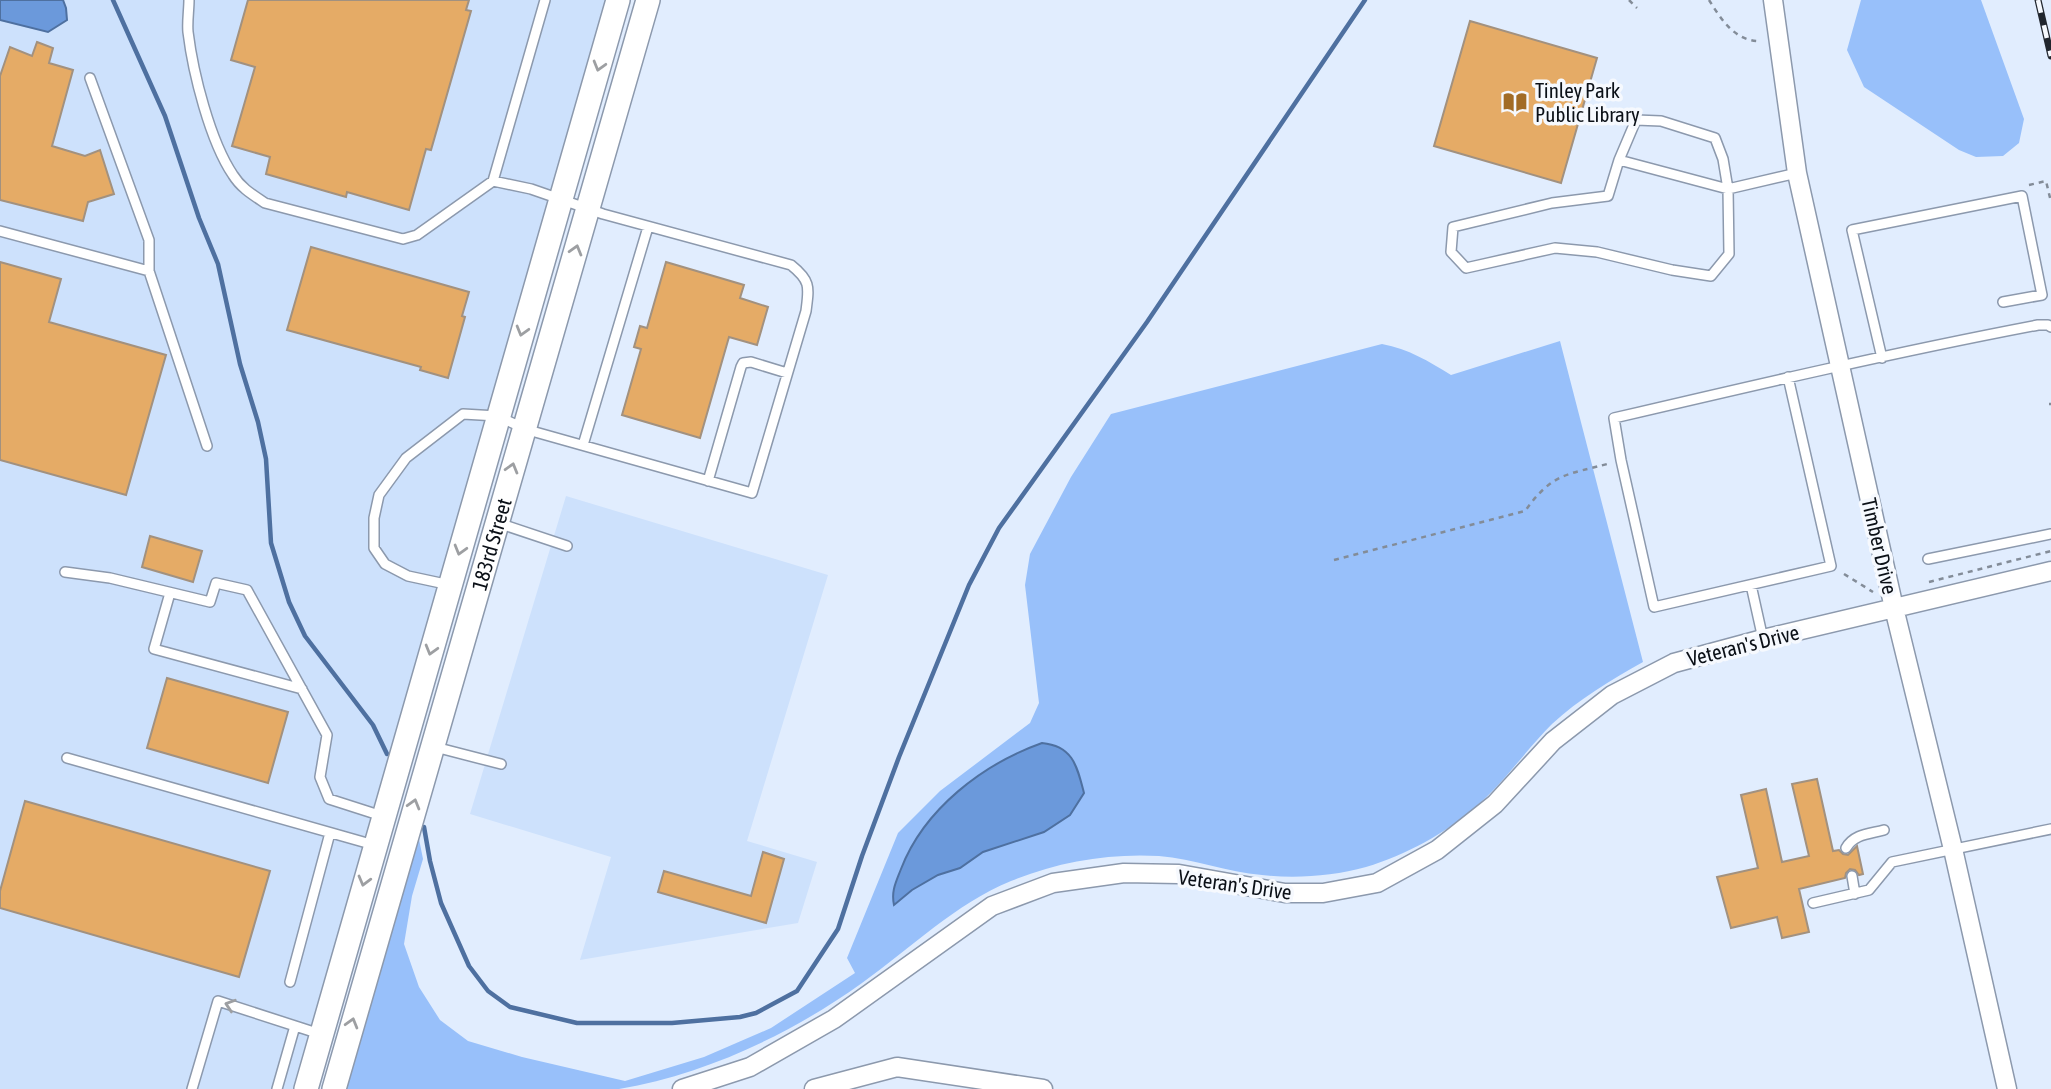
<svg xmlns="http://www.w3.org/2000/svg" width="2051" height="1089" font-family="'Asap Condensed',sans-serif">
  <style>
    .built { fill: #cde1fc }
    .green { fill: #98c0fa }
    .water { fill: #6b99db; stroke: #4e70a0; stroke-width: 2 }
    .lines { fill: none; stroke-linecap: round; stroke-linejoin: round }
    .stream { stroke: #4e70a0; stroke-width: 4.5 }
    .building { fill: #e5ab66; stroke: #a2917f; stroke-width: 2 }
    .service-casing { stroke: #8c99ad; stroke-width: 12 }
    .minor-casing { stroke: #8c99ad; stroke-width: 21 }
    .tertiary-casing { stroke: #8c99ad; stroke-width: 26 }
    .path { stroke: #838c98; stroke-width: 2.5; stroke-dasharray: 5 5; stroke-linecap: butt }
    .service { stroke: #fff; stroke-width: 9 }
    .minor { stroke: #fff; stroke-width: 18 }
    .tertiary { stroke: #fff; stroke-width: 23 }
    .rail-casing { stroke: #21262e; stroke-width: 7 }
    .rail { stroke: #f6f9fe; stroke-width: 4.5; stroke-dasharray: 13; stroke-linecap: butt }
    .oneway { stroke: #9d9fa2 }
    .labels { text-anchor: middle; dominant-baseline: central; stroke-width: 7; stroke-linejoin: round; paint-order: stroke }
    .poi-label { font-size: 21px; fill: #0b1017; stroke: #f6f9fe; text-anchor: start }
    .street-label { font-size: 21px; fill: #0b1017; stroke: #f6f9fe }
  </style>
  <rect width="100%" height="100%" fill="#e1edfe"/>
  <path class="built" d="M0,0H625L311,1089H0Z
    M566,496L828,575L747,841L817,862L798,923L580,960L611,857L470,814Z"/>
  <path class="green" d="M1861,0H1981L2024,119L2019,143L2003,156L1976,157L1959,150L1864,87L1847,50Z
    M1560,341L1643,662C1611,680 1579,699 1552,724C1526,750 1505,781 1477,806C1446,833 1406,855 1366,867C1333,876 1296,879 1262,875C1227,872 1194,859 1159,856C1109,853 1057,862 1011,881C955,904 911,948 862,983C791,1034 706,1074 619,1089H345L418,834L423,859L412,896L404,944L419,987L440,1020L468,1041L522,1057L625,1081L704,1057L771,1028L855,973L847,958L898,833L940,791L1030,723L1039,703L1025,585L1030,554L1071,477L1111,414L1382,344C1409,349 1428,361 1451,375Z"/>
  <path class="water" d="M0,0H63L66,8L67,20L48,32L0,20Z
    M1042,743C1073,746 1077,766 1084,793L1070,815L1044,832L983,852L960,868L938,875L912,890L894,905C891,891 896,882 901,869C924,809 983,764 1042,743Z"/>
  <g class="lines">
    <path class="stream" d="M113,0L165,116L199,218L218,264L240,364L258,422L266,459L271,543L289,602L305,636L373,725L387,754
      M424,827L430,861L441,903L469,966L488,991L510,1007L577,1023H672L740,1017L756,1013L797,991L838,929L862,856L899,757L969,585L999,528L1147,322L1365,0"/>
  </g>
  <path class="building" d="M248,0H469L466,10L471,11L431,150L426,149L409,210L347,192L346,197L266,174L270,157L232,146L255,67L231,60Z
    M1470,21L1597,58L1561,183L1434,146Z
    M37,42L53,48L49,63L73,70L52,146L85,156L100,150L114,194L88,202L83,221L0,200V76L10,47L32,56Z
    M311,247L469,292L462,316L465,317L448,378L420,370L421,367L287,330Z
    M0,262L61,279L49,322L166,355L126,495L0,460Z
    M666,262L744,285L740,298L768,307L757,345L729,337L700,438L622,415L641,349L634,347L640,326L647,328Z
    M150,536L202,551L193,582L142,567Z
    M167,678L288,712L268,783L147,748Z
    M1817,779L1833,851L1839,850L1843,854L1848,855L1857,846L1863,874L1859,875L1855,870L1850,869L1846,873L1845,878L1799,889L1809,932L1782,938L1777,917L1731,928L1717,877L1758,868L1741,795L1766,789L1782,862L1809,856L1792,784Z
    M25,801L270,871L239,977L0,908V891Z
    M763,852L784,859L766,923L658,892L664,871L751,896Z"/>
  <g class="lines">
    <g class="service-casing">
      <path id="service" d="M189,0C189,10 187,22 188,32C193,73 210,141 233,175C241,188 253,195 265,203L403,239L417,235L493,181L531,189L603,214L791,265C811,281 809,287 806,311L752,493L528,430L497,416L463,414L406,458L379,495L374,518V548L385,564L408,576L450,585
        M90,78L149,240V271
        M1619,160L1636,120L1661,121L1715,138L1723,159L1728,189L1729,254L1711,276L1672,270L1597,252L1555,248L1466,268L1451,252L1453,227L1552,203L1608,196L1619,160L1728,189L1797,173
        M493,181L545,0
        M0,231L149,271L207,446
        M1882,358L1852,230L2022,196L2042,295L2003,302
        M1788,377L1831,566L1654,607L1621,460L1614,418C1755,385 1896,352 2038,325H2048L2051,327
        M583,445L648,227
        M708,481L741,367L743,363L751,362L787,373
        M498,523L567,546
        M1928,559L2051,534
        M65,572L110,578L210,602L216,583L247,590L327,735L320,777L329,799L382,816
        M1751,585L1763,639
        M170,593L154,649L302,689
        M435,747L501,764
        M67,758L374,845
        M1846,848C1854,834 1869,834 1884,830
        M1852,876L1855,894
        M1813,903L1869,890L1892,862L2051,829
        M290,982L330,833
        M192,1089L218,1001L320,1034
        M277,1089L295,1026"/>
    </g>
    <g class="minor-casing">
      <path id="minor" d="M1773,0L1797,173L1894,608L1953,849L2007,1089
        M682,1089L750,1067L834,1019L992,906L1053,883L1124,873L1179,874L1285,893H1323L1377,883L1437,850L1495,804L1553,741L1612,695L1674,663L1763,639L2051,571
        M814,1089L897,1067L1043,1089"/>
    </g>
    <g class="tertiary-casing">
      <g id="tertiary">
        <path d="M306,1089L618,0"/>
        <path id="s1" d="M334,1089L648,0"/>
      </g>
    </g>
    <path class="path" d="M1629,0L1637,8
      M1709,0C1721,19 1735,42 1761,41
      M2029,185L2046,181L2051,202
      M2049,404H2051
      M1334,560L1525,511C1553,472 1567,475 1611,463
      M1844,574L1873,592
      M1929,582L2051,551"/>
    <use href="#service" class="service"/>
    <use href="#minor" class="minor"/>
    <use href="#tertiary" class="tertiary"/>
    <g class="rail-casing">
      <path id="rail" d="M2038,0L2051,56"/>
    </g>
    <use href="#rail" class="rail"/>
  </g>
  <defs><path id="oneway-chevron" d="M-2-3.5L2.5 0L-2 3.5" fill="none" stroke-width="1.6" stroke-linecap="round" stroke-linejoin="round" transform="scale(1.75)"/></defs>
  <g class="oneway">
    <use href="#oneway-chevron" transform="translate(599 66) rotate(106)"/>
    <use href="#oneway-chevron" transform="translate(576 250) rotate(-74)"/>
    <use href="#oneway-chevron" transform="translate(522 331) rotate(106)"/>
    <use href="#oneway-chevron" transform="translate(512 468) rotate(-74)"/>
    <use href="#oneway-chevron" transform="translate(460 550) rotate(106)"/>
    <use href="#oneway-chevron" transform="translate(431 650) rotate(106)"/>
    <use href="#oneway-chevron" transform="translate(414 804) rotate(-74)"/>
    <use href="#oneway-chevron" transform="translate(364 881) rotate(105)"/>
    <use href="#oneway-chevron" transform="translate(230 1005) rotate(-162)"/>
    <use href="#oneway-chevron" transform="translate(352 1023) rotate(-74)"/>
  </g>
  <defs>
    <g id="library-bare" transform="scale(1.89)"><path d="M-6-4Q-3-5.5-.7-3.5V5Q-3 3-6 4ZM6-4Q3-5.5 .7-3.5V5Q3 3 6 4Z" fill="#a26c26" stroke="#f6f9fe" stroke-width="2.5" paint-order="stroke"/></g>
  </defs>
  <g fill-rule="evenodd">
    <use href="#library-bare" x="1515" y="102"/>
  </g>
  <g class="labels">
    <g class="poi-label">
      <text x="1535" y="90">Tinley Park<tspan x="1535" dy="24">Public Library</tspan></text>
    </g>
    <g class="street-label">
      <text stroke="none"><textPath href="#s1" startOffset="567">183rd Street</textPath></text>
      <text transform="translate(1880 546) rotate(77)">Timber Drive</text>
      <text transform="translate(1743 645) rotate(-14)">Veteran's Drive</text>
      <text transform="translate(1235 884) rotate(8)">Veteran's Drive</text>
    </g>
  </g>
</svg>
